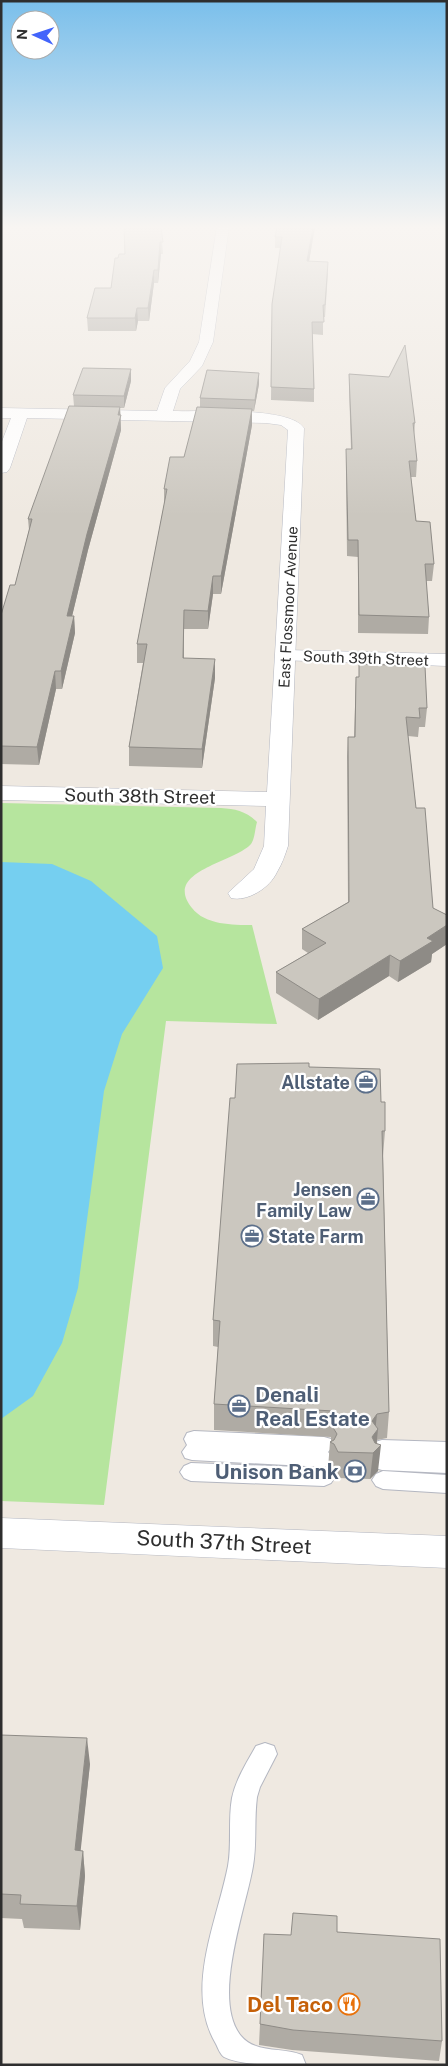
<svg xmlns="http://www.w3.org/2000/svg" width="448" height="2066" font-family="'Public Sans',sans-serif">
  <style>
    .green { fill: #b6e59e }
    .water { fill: #75cff0 }
    .lines { fill: none; stroke-linecap: round; stroke-linejoin: round }
    .service-casing { stroke: #b4b7c1; stroke-width: 2 }
    .minor-casing { stroke: #b4b7c1; stroke-width: 1 }
    .tertiary-casing { stroke: #b4b7c1; stroke-width: 1 }
    .service { fill: #fff; fill-rule: evenodd }
    .minor { fill: #fff; fill-rule: evenodd }
    .tertiary { fill: #fff; fill-rule: evenodd }
    .wall { fill: #afaba4 }
    .shaded-wall { fill: #8e8b86 }
    .building { fill: #cbc7bf; stroke: #8e8b86 }
    .labels { text-anchor: middle; dominant-baseline: central; stroke-width: 4.5; stroke-linejoin: round; paint-order: stroke }
    .far-street-label { font-size: 15px; fill: #2e2e2e; stroke: #fff }
    .street-label { font-size: 18px; fill: #2e2e2e; stroke: #fff }
    .service-label { font-size: 18px; font-weight: bold; fill: #4e5e75; stroke: #fff; text-anchor: end }
    .near-service-label { font-size: 21px; font-weight: bold; fill: #4e5e75; stroke: #fff; text-anchor: start }
    .near-street-label { font-size: 21px; fill: #2e2e2e; stroke: #fff }
    .near-food-label { font-size: 21px; font-weight: bold; fill: #c56008; stroke: #fff; text-anchor: end }
  </style>
  <rect width="100%" height="100%" fill="#efe9e1"/>
  <path class="green" d="M1,803L221,808C235,809 246,811 257,822C255,828 255,839 251,844C234,863 162,871 192,908C205,925 233,925 252,925L277,1024L166,1021L104,1505L1,1501Z"/>
  <path class="water" d="M1,862L52,864L91,881L157,936L163,968L122,1034L104,1091L78,1288L62,1343L33,1396L1,1419Z"/>
  <g class="lines">
    <g class="service-casing">
      <path id="service" d="M194,1431L324,1437L331,1439L334,1445L328,1452L334,1459L331,1465L324,1467L192,1460L185,1458L182,1452L187,1445L184,1439L187,1433Z
        M382,1440L447,1442V1473L382,1470L375,1468L372,1462L378,1455L372,1448L375,1442Z
        M191,1463L324,1468L331,1471L335,1477L331,1483L324,1486L191,1481L184,1478L180,1472L184,1466Z
        M383,1471L447,1475V1493L383,1489L376,1486L372,1480L376,1474Z
        M265,1743L274,1746L277,1754L260,1787L257,1797C254,1820 257,1843 253,1866C246,1908 211,2000 241,2036C256,2054 283,2047 302,2055L306,2065C284,2065 240,2066 224,2057C220,2054 218,2048 216,2044C184,1990 217,1922 228,1866C232,1844 228,1820 232,1798C236,1779 247,1762 256,1746Z"/>
    </g>
    <g class="minor-casing">
      <path id="minor" d="M217,227H229L213,342L202,366L180,389L173,411C200,412 289,406 304,428L288,846C285,855 282,864 277,872C270,888 247,902 231,898L228,893L254,869L264,846L266,806L1,800V786L267,792L288,430L281,425L266,423L27,418L10,468L7,472L1,473V444L11,418H1V408L157,411L165,388L190,361L199,342Z
        M1,1518L447,1536V1568L1,1548Z"/>
    </g>
    <g class="tertiary-casing">
      <path id="tertiary" d="M286,650L447,654V666L279,660L276,656L279,652Z"/>
    </g>
    <use href="#service" class="service"/>
    <use href="#minor" class="minor"/>
    <use href="#tertiary" class="tertiary"/>
  </g>
  <path class="wall" d="M126,227H161L163,254H161L158,283H154L149,321H138L136,331H88L87,318L111,288L118,258L125,254Z
    M315,227L309,261L328,273L325,317H323V335L312,334L314,389V402L271,400L272,304L281,248H275V237Z
    M349,374L415,423L414,436L417,461L416,477H411L416,521L434,564L432,581H426L429,617L428,634L358,633V557L347,556L346,465V449H351L349,388Z
    M131,381L124,408H120L121,430L88,550L72,616H74L75,633L62,689H56L39,765L1,764V615L15,585L29,530L28,519L74,406L73,395Z
    M259,384L254,411H252V425L221,594H213L208,629H184V658L215,678L202,768L129,766V747L143,663H137V644L164,505V489L184,457L200,407V398Z
    M356,677L427,708L425,727H419L418,737L408,736L416,808L433,908L447,915V944L432,954L431,962L398,982L389,976L318,1020L276,993V972L308,953L302,949V929L348,902L347,756L348,737H354Z
    M309,1067L381,1102L385,1131L383,1156L389,1412L387,1438L377,1440L378,1471L370,1479L337,1478L333,1470L328,1468L330,1442L331,1441V1437L214,1430V1404L218,1347L213,1346V1320L235,1098Z
    M1,1735L90,1764L80,1851H83L85,1876L80,1930L24,1928L22,1919L1,1918Z
    M337,1932L442,2041L439,2061L292,2050L259,2045L260,2024L291,1935Z"/>
  <path class="shaded-wall" d="M313,227H315L307,273V261Z
    M160,242L161,254L158,283V270Z
    M154,270V283L149,321L148,308Z
    M137,308L138,321L136,331L135,318Z
    M131,369V381L124,408V396Z
    M259,373V384L254,411L255,400Z
    M120,407L121,430L88,550L68,633L67,616L87,534Z
    M252,409V425L221,594V576Z
    M213,576V594L208,629V611Z
    M184,610V629L183,677V658Z
    M74,616L75,633L62,689L61,671Z
    M215,659V678L202,768V749Z
    M55,671L56,689L39,765L37,747Z
    M447,925V944L432,954L431,962L398,982L400,961L427,938Z
    M390,955L389,976L318,1020L319,999Z
    M377,1414L375,1433L378,1429L376,1450L381,1445L378,1471L370,1479L373,1453L372,1421Z
    M87,1738L90,1764L78,1875L75,1850Z
    M83,1851L85,1876L80,1930L77,1906Z"/>
  <path class="building" d="M128,227H161L163,242H160L158,270H154L148,308H137L135,318H87L95,288H111L115,258H118L119,254H125L124,228H131Z
    M277,227H313L307,261L328,262L325,305H323L324,322H312L314,389L271,387L272,304L282,237H275Z
    M405,345L415,423H413L417,461H409L416,521L430,522L434,564H425L429,617L359,615L358,540H348L346,449H352L349,374L389,377Z
    M83,368L131,369L124,396L73,395Z
    M207,370L259,373L255,400L200,398Z
    M69,406L120,407L118,415H121L87,534L67,616H74L61,671H55L37,747L1,746V615L10,585H15L32,519H28Z
    M197,407L252,409L221,576H213L208,611L184,610L183,658L215,659L202,749L129,747L147,644H137L167,489H164L170,457H184Z
    M359,664L425,666L427,708H419L420,718L406,717L416,808H425L433,908L447,915V925L427,938L433,941L400,961L390,955L319,999L276,972L326,943L302,929L349,902L348,737H355L356,677H359Z
    M309,1063V1067L380,1069L381,1102H385V1131H382L389,1412L377,1414L372,1421L378,1429L372,1437L375,1443L381,1445L373,1453L338,1452L334,1444L330,1442L334,1440L337,1434L332,1426L337,1418L333,1411L214,1404L220,1321L213,1320L230,1098H235L237,1064Z
    M1,1735L87,1738L75,1850L83,1851L77,1906L20,1904L21,1895L1,1894Z
    M293,1913L337,1916V1932L440,1939L442,2041L293,2030L260,2024L264,1934L291,1935Z"/>
  <linearGradient id="sky" x2="0" y2="1"><stop stop-color="#7abfeb"/><stop offset="0.44" stop-color="#f8f5f2"/><stop offset="1" stop-color="#f8f5f2" stop-opacity="0"/></linearGradient>
  <rect width="448" height="516" fill="url(#sky)"/>
  <defs>
    <g id="office-ring" transform="scale(1.125)"><circle r="9.5" fill="#fff" stroke="#5c6f8a" stroke-width="1.5"/><path d="M-6-3h4V-5.5h4V-3h4V5H-6ZM-1-4.5V-3h2v-1.5ZM-6 0V1H6V0Z" fill="#5c6f8a"/></g>
    <g id="bank-ring" transform="scale(1.125)"><circle r="9.5" fill="#fff" stroke="#5c6f8a" stroke-width="1.5"/><path d="M-6-4H6V4H-6ZM0-2.3a2.3 2.3 0 1 0 0 4.6a2.3 2.3 0 1 0 0-4.6Z" fill="#5c6f8a"/></g>
    <g id="restaurant-ring" transform="scale(1.125)"><circle r="9.5" fill="#fff" stroke="#e8710a" stroke-width="1.5"/><path d="M-5-6h1v4h1v-4h1v4h1v-4h1v5L-1.5 .5V6h-2V.5L-5-1ZM5-6V6H3V1.5H1.5Q1.5-4 5-6Z" fill="#e8710a"/></g>
  </defs>
  <g fill-rule="evenodd">
    <use href="#office-ring" x="366" y="1082"/>
    <use href="#office-ring" x="368" y="1199"/>
    <use href="#office-ring" x="252" y="1236"/>
    <use href="#office-ring" x="239" y="1406"/>
    <use href="#bank-ring" x="355" y="1471"/>
    <use href="#restaurant-ring" x="349" y="2004"/>
  </g>
  <g class="labels">
    <g class="far-street-label">
      <text transform="translate(288 607) rotate(-87)">East Flossmoor Avenue</text>
      <text transform="translate(366 658) rotate(2)">South 39th Street</text>
    </g>
    <g class="street-label">
      <text transform="translate(140 796) rotate(1)">South 38th Street</text>
    </g>
    <g class="service-label">
      <text x="350" y="1082">Allstate</text>
      <text x="352" y="1189">Jensen<tspan x="352" dy="21">Family Law</tspan></text>
      <text x="268" y="1236" text-anchor="start">State Farm</text>
    </g>
    <g class="near-service-label">
      <text x="255" y="1394">Denali<tspan x="255" dy="24">Real Estate</tspan></text>
      <text x="339" y="1471" text-anchor="end">Unison Bank</text>
    </g>
    <g class="near-street-label">
      <text transform="translate(224 1542) rotate(3)">South 37th Street</text>
    </g>
    <g class="near-food-label">
      <text x="333" y="2004">Del Taco</text>
    </g>
  </g>
  <rect width="448" height="2066" fill="none" stroke="#2e2e2e" stroke-width="5"/>
  <g transform="translate(35 35) rotate(273)"><circle r="24" fill="#ffffff" stroke="#ababab"/>
  <path d="M0-4L9 19L0 12L-9 19Z" fill="#4264fb"/>
  <text y="-8" font-size="14" font-weight="bold" text-anchor="middle" fill="#2e2e2e">N</text>
  </g>
</svg>
